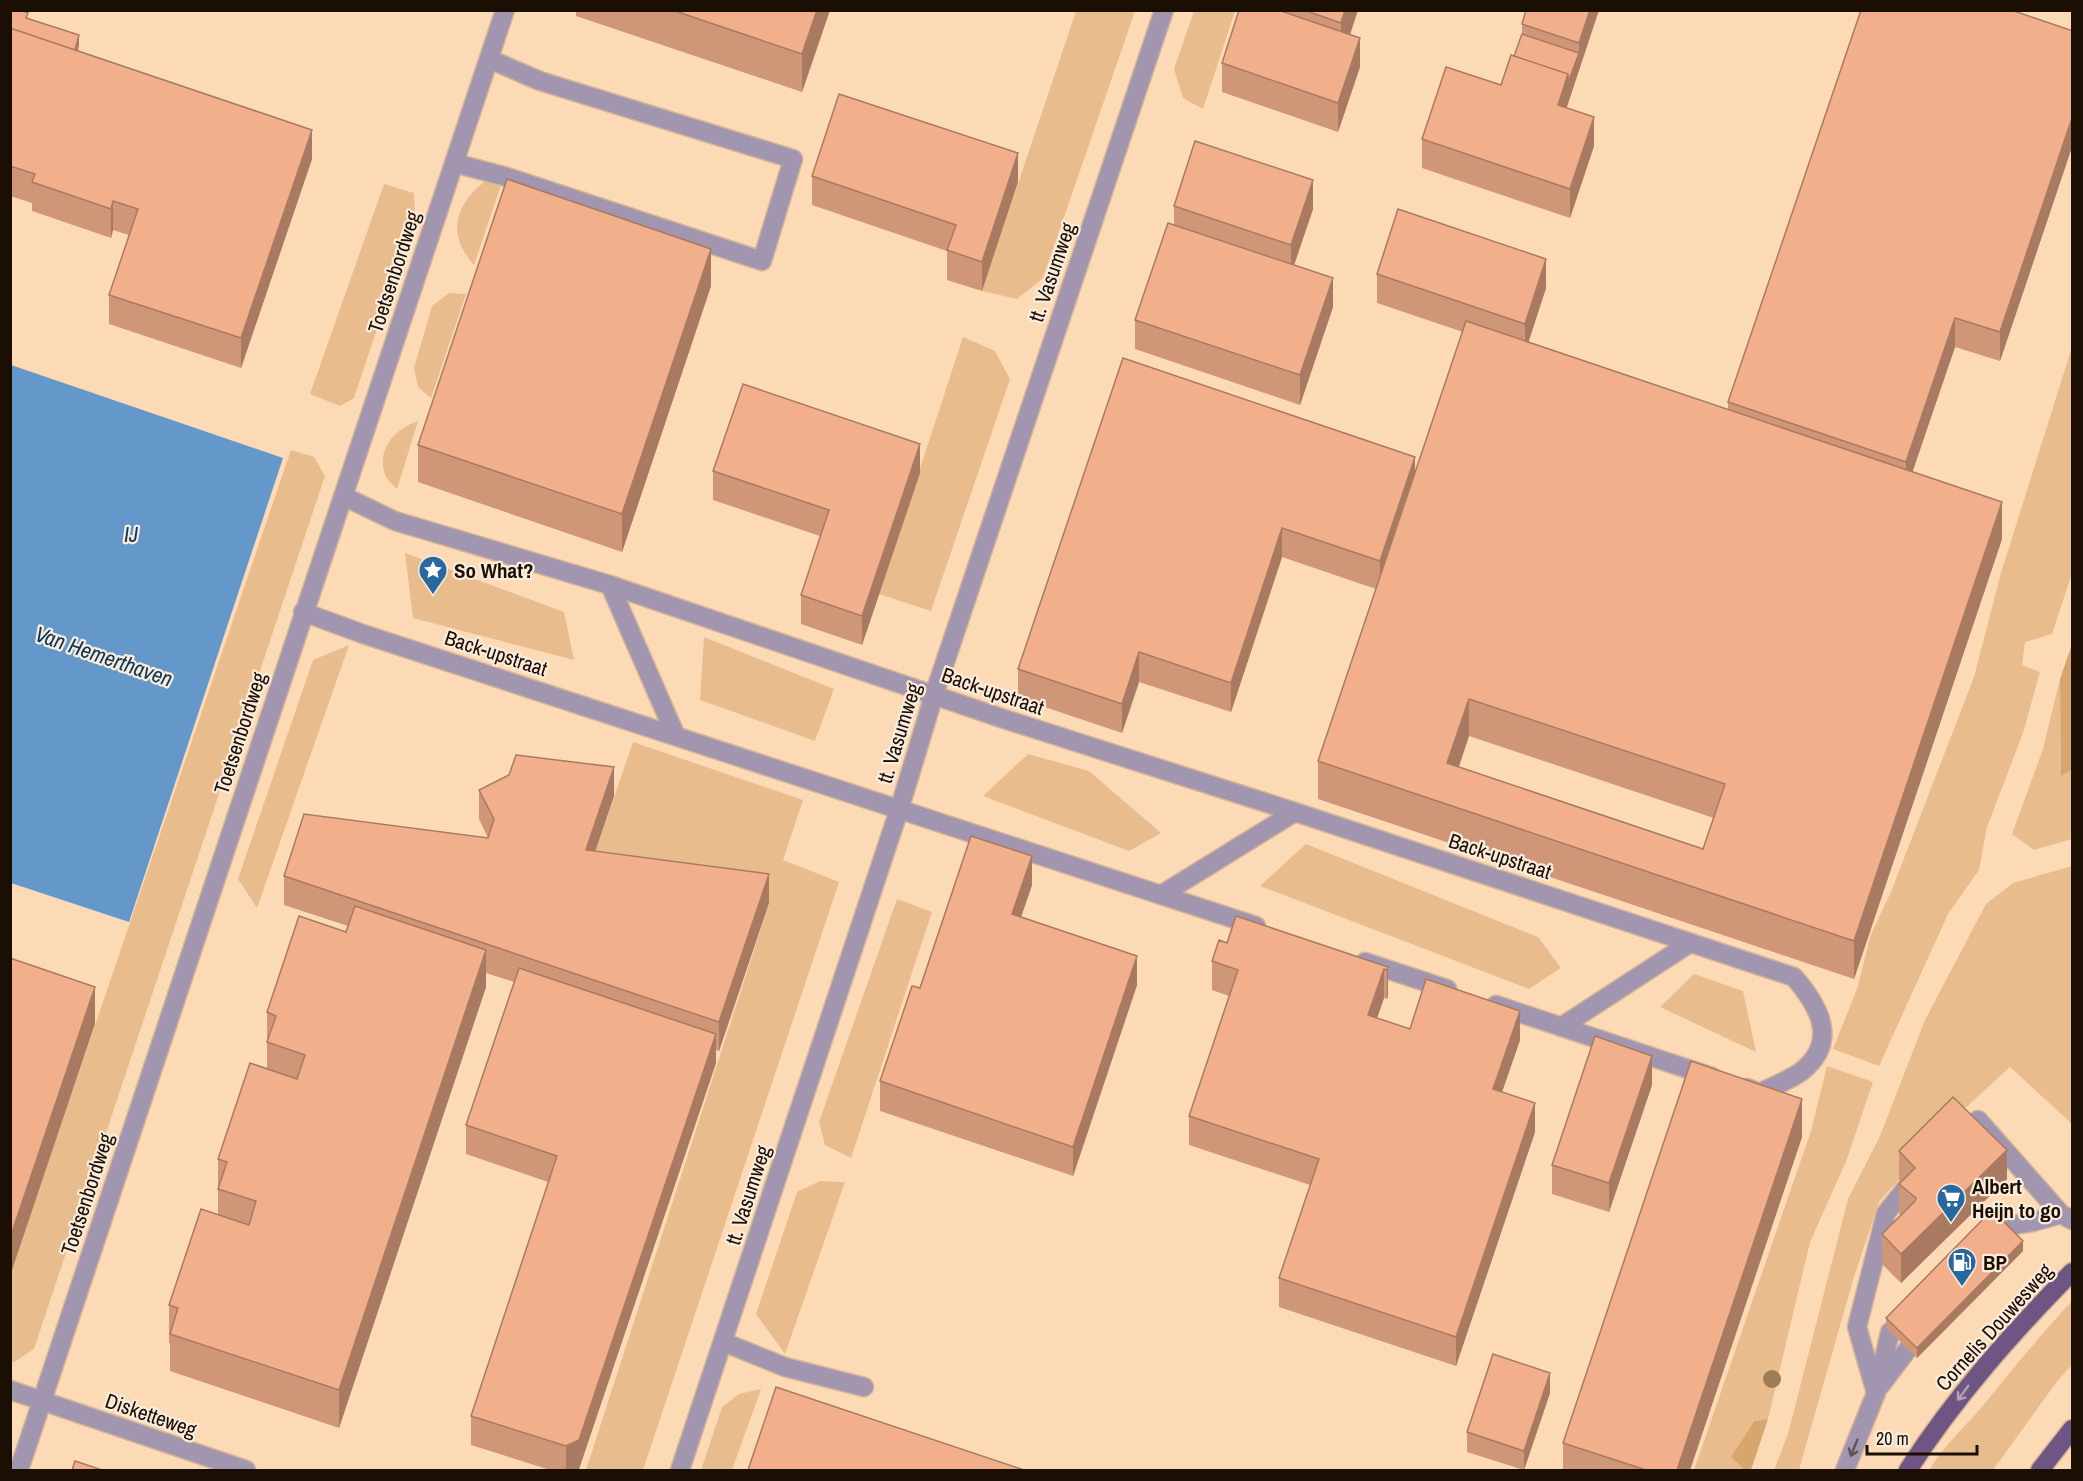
<svg xmlns="http://www.w3.org/2000/svg" width="2083" height="1481" font-family="'Archivo Narrow',sans-serif">
  <style>
    .green { fill: #e8bc8d }
    .forest { fill: #d7a56e }
    .water { fill: #6498ca }
    .lines { fill: none; stroke-linecap: round; stroke-linejoin: round }
    .minor-casing { stroke: #d4b596; stroke-width: 21 }
    .major-casing { stroke: #d4b596; stroke-width: 21 }
    .minor { stroke: #a295b0; stroke-width: 18 }
    .major { stroke: #6e5584; stroke-width: 18 }
    .tree { fill: #a07e55 }
    .wall { fill: #d09678; fill-rule: evenodd }
    .shaded-wall { fill: #a97a62 }
    .building { fill: #f2af8c; stroke: #a97a62; stroke-width: 1.5; fill-rule: evenodd }
    .oneway { stroke: #b4a0b0 }
    .oneway2 { stroke: #5e525a }
    .labels { text-anchor: middle; dominant-baseline: central; stroke-width: 4.5; stroke-linejoin: round; paint-order: stroke }
    .street-label { font-size: 21px; fill: #1b0f03; stroke: #faecdd }
    .poi-label { font-size: 21px; font-weight: bold; fill: #1b0f03; stroke: #faecdd; text-anchor: start }
    .water-label { font-size: 22px; font-style: italic; fill: #0d3556; stroke: #faecdd }
  </style>
  <rect width="100%" height="100%" fill="#fddab6"/>
  <path class="green" d="M1076,11H1135L1043,278L1017,299L982,291Z
    M1194,11H1235L1203,109L1183,98L1174,69Z
    M484,182H502L474,265C447,235 454,206 484,182Z
    M384,184L414,193L415,215L354,398L340,406L310,394Z
    M449,293L466,294L431,398L418,387L414,368L432,306Z
    M963,337L995,351L1010,379L931,611L879,594Z
    M2072,347V573L2052,634L2025,642L2022,665L2040,672L2023,733L1987,827L1979,870L1948,914L1879,1066L1833,1049L1857,989L1871,934L1891,892L1974,677L2001,573Z
    M418,421L397,489C394,485 387,480 385,475C376,449 396,428 418,421Z
    M291,450L314,457L325,476L34,1349L14,1362L11,1361V1272Z
    M405,553L564,612L574,660L413,618Z
    M704,637L834,689L815,741L700,700Z
    M349,645L257,908L238,879L313,660Z
    M2060,679L2061,775L2072,770V839L2034,850L2012,834L2043,749Z
    M633,742L803,800L783,860L839,882L643,1470H586L769,904L586,879Z
    M1028,754L1089,771L1161,833L1129,851L983,796Z
    M1306,844L1538,937L1561,968L1529,989L1260,886Z
    M2072,866V1124L2010,1067L1950,1122L1879,1202L1853,1280L1799,1470H1774L1788,1434L1848,1199L1880,1136L1925,1020L1986,904L2013,883Z
    M897,899L932,912L851,1158L825,1145L819,1122Z
    M1694,974L1743,991L1756,1052L1660,1007Z
    M1827,1066L1873,1082L1847,1159L1810,1242L1768,1419L1754,1421L1731,1457L1744,1470H1694L1811,1131Z
    M820,1181L845,1182L785,1354L756,1314L797,1192Z
    M2072,1301V1365L2058,1380L1993,1470H1929C1944,1445 1966,1426 1985,1403C2014,1368 2041,1334 2072,1301Z
    M761,1389L732,1470H701L722,1407L739,1394Z"/>
  <path class="forest" d="M2072,644V770L2061,776L2060,679Z
    M1768,1419L1751,1470H1744L1731,1457L1754,1421Z"/>
  <path class="water" d="M11,365L283,458L129,922L11,883Z"/>
  <g class="lines">
    <g class="minor-casing">
      <path id="minor" d="M454,163L507,177L762,261L793,159L540,81L489,59
        M343,496L395,521L610,585L1001,718L1295,812L1794,977C1819,1006 1839,1041 1802,1071C1790,1080 1773,1086 1760,1093L1747,1088
        M610,585L675,734
        M303,612L363,634L1256,926
        M1161,895L1295,812
        M1365,962L1447,989
        M1496,1005L1712,1077
        M1561,1027L1690,943
        M1962,1135L1978,1120L2061,1214
        M1999,1227L2033,1222L2061,1214L2072,1220
        M723,1342L785,1367L864,1387
        M1880,1386L1908,1349
        M10,1390L246,1470
        M1876,1393L1857,1327L1886,1213L1906,1188
        M19,1470L505,10
        M680,1470L900,807L934,695L1164,10
        M1845,1470L1876,1393L1890,1332"/>
    </g>
    <g class="major-casing">
      <path id="major" d="M1908,1470C1955,1397 2011,1334 2072,1272
        M2040,1470L2072,1429"/>
    </g>
    <use href="#minor" class="minor"/>
    <use href="#major" class="major"/>
  </g>
  <circle class="tree" cx="1772" cy="1379" r="9"/>
  <path class="wall" d="M576,10H830L802,92L576,16Z
    M1239,10H1358L1350,35L1360,67L1338,132L1222,92V63Z
    M1599,10L1566,108L1594,146L1570,218L1422,168V139L1501,85L1514,56L1522,34V24Z
    M10,12L28,18L79,45L78,51L312,159L241,368L109,324V295L129,235L113,230L111,238L32,211V203L10,196Z
    M2073,31V144L2000,361L1955,347L1912,471L2002,539L1854,979L1318,799V761L1376,589L1282,557L1231,712L1139,682L1122,733L1018,698V669L1123,358L1415,474L1463,332L1377,303V274L1546,288L1528,342L1728,410V402ZM1469,736L1714,818L1703,849L1459,767Z
    M812,176L1018,182L982,291L947,280V251L812,205Z
    M1174,206L1313,209L1294,265L1333,307L1300,405L1135,349V320L1174,225Z
    M711,286L622,552L418,482V445Z
    M713,471L920,473L862,645L801,624V595L820,536L713,500Z
    M479,790L614,796L595,851L769,903L719,1051L716,1050V1063L579,1469L576,1470H550L471,1445V1416L548,1182L466,1154V1125L514,982L486,973V987L339,1428L170,1371V1343H169V1305L218,1215V1159L267,1068V1012L346,932L348,926L284,905V876L488,838L479,819Z
    M1032,885L1021,917L1137,985L1073,1176L880,1111V1081L920,988Z
    M1227,943L1388,967V996L1387,999L1384,998L1377,1018L1410,1029L1520,1040L1502,1092L1535,1132L1456,1366L1279,1307V1278L1310,1185L1189,1145V1116L1229,996L1212,990V961Z
    M1652,1085L1609,1212L1552,1194V1165Z
    M1802,1137L1690,1470H1563V1443Z
    M1899,1151L2007,1179L1901,1283L1882,1264V1234L1901,1215L1899,1214V1184L1901,1182L1899,1180Z
    M2023,1251L1917,1358L1886,1328V1318Z
    M1550,1393L1524,1470L1467,1452V1432Z"/>
  <path class="shaded-wall" d="M817,10H830L802,92V54Z
    M1345,10H1358L1341,61V23Z
    M1590,10H1599L1558,134V105L1568,74L1579,53V43Z
    M79,35V45L74,61V51Z
    M1360,38V67L1338,132V103Z
    M2073,115V144L2000,361V332Z
    M1594,117V146L1570,218V189Z
    M312,130V159L241,368V338Z
    M1018,153V182L982,291V262Z
    M1313,180V209L1291,274V245Z
    M113,201V230L111,238V209Z
    M711,249V286L622,552V514Z
    M1546,259V288L1525,353V324Z
    M1333,278V307L1300,405V375Z
    M1955,318V347L1906,491V462Z
    M920,444V473L862,645V616Z
    M1415,457V486L1380,590V561Z
    M2002,502V539L1854,979V941Z
    M1282,528V557L1231,712V683Z
    M1139,652V682L1122,733V704Z
    M1469,699V736L1447,801V763Z
    M614,767V796L586,879V850Z
    M1032,856V885L1012,943V914Z
    M769,874V903L719,1051V1022Z
    M486,950V987L339,1428V1390Z
    M1137,956V985L1073,1176V1147Z
    M1388,967V996L1387,999V970Z
    M1384,969V998L1368,1044V1015Z
    M95,987V1024L10,1276V1238Z
    M1520,1011V1040L1493,1118V1089Z
    M716,1034V1063L579,1469L576,1470H566V1446Z
    M1652,1056V1085L1609,1212V1183Z
    M1802,1099V1137L1690,1470H1677Z
    M1535,1103V1132L1456,1366V1337Z
    M2007,1150V1179L1901,1283V1254Z
    M2023,1241V1251L1917,1358V1348Z
    M1550,1373V1393L1524,1470V1451Z"/>
  <path class="building" d="M11,10H21L28,13L26,18L79,35L75,50L10,28Z
    M672,10H817L802,54Z
    M1239,10H1278L1360,38L1338,103L1222,63Z
    M1304,10H1345L1341,23Z
    M1526,10H1590L1579,43L1522,24Z
    M1861,10H2011L2073,31V115L2000,332L1955,318L1906,462L1728,402Z
    M10,28L312,130L241,338L109,295L138,209L113,201L111,209L32,182L35,174L10,166Z
    M1522,34L1579,53L1568,83V74L1514,56Z
    M1511,55L1568,74L1558,105L1594,117L1570,189L1422,139L1446,67L1501,85Z
    M839,94L1018,153L982,262L947,250L956,225L812,176Z
    M1195,141L1313,180L1291,245L1174,206Z
    M507,179L711,249L622,514L418,445Z
    M1398,209L1546,259L1525,324L1377,274Z
    M1168,223L1333,278L1300,375L1135,320Z
    M1466,321L2002,502L1854,941L1318,761ZM1469,699L1725,784L1703,849L1447,763Z
    M1123,358L1415,457L1380,561L1282,528L1231,683L1139,652L1122,704L1018,669Z
    M743,384L920,444L862,616L801,595L829,510L713,471Z
    M516,755L614,767L586,850L769,874L719,1022L284,876L304,814L488,838L494,819L479,790L509,775Z
    M971,836L1032,856L1012,914L1137,956L1073,1147L880,1081L912,986L920,988Z
    M355,906L486,950L339,1390L170,1334L178,1308L169,1305L201,1209L249,1225L256,1201L218,1189L227,1162L218,1159L250,1063L297,1079L305,1055L267,1042L276,1016L267,1012L299,916L346,932Z
    M1236,916L1388,967L1387,970L1384,969L1368,1015L1410,1029L1426,979L1520,1011L1493,1089L1535,1103L1456,1337L1279,1278L1319,1159L1189,1116L1238,970L1212,961L1219,940L1227,943Z
    M10,958L95,987L10,1238Z
    M519,968L716,1034L579,1440L566,1446L471,1416L557,1156L466,1125Z
    M1595,1036L1652,1056L1609,1183L1552,1165Z
    M1691,1061L1802,1099L1677,1470H1646L1563,1443Z
    M1953,1097L2007,1150L1901,1254L1882,1234L1915,1201L1916,1198L1899,1184L1915,1168L1899,1151Z
    M1992,1210L2023,1241L1917,1348L1886,1318Z
    M1493,1354L1550,1373L1524,1451L1467,1432Z
    M776,1387L1024,1470H748Z
    M75,1461L102,1470H72Z"/>
  <defs><path id="oneway-shaft" d="M-6 0H5M1.5-3L5.5 0L1.5 3" fill="none" stroke-width="1.6" stroke-linecap="round" stroke-linejoin="round" transform="scale(1.5)"/></defs>
  <use class="oneway" href="#oneway-shaft" transform="translate(1963 1393) rotate(127)"/>
  <use class="oneway2" href="#oneway-shaft" transform="translate(1854 1448) rotate(112)"/>
  <defs>
    <g id="sight-pin" transform="scale(1.5)"><path d="M0 17L-7.5 6A9.5 9.5 0 1 1 7.5 6Z" fill="#29689e" stroke="#faecdd"/><path d="M0-6L1.8-2.2L6-1.7L2.9 1.2L3.7 5.4L0 3.3L-3.7 5.4L-2.9 1.2L-6-1.7L-1.8-2.2Z" fill="#fff"/></g>
    <g id="supermarket-pin" transform="scale(1.5)"><path d="M0 17L-7.5 6A9.5 9.5 0 1 1 7.5 6Z" fill="#29689e" stroke="#faecdd"/><path d="M-6-5.5h2.5l.6 2H6L4.5 2H-2.5L-4.4-4H-6ZM-1.5 3.2a1.3 1.3 0 1 0 .1 0ZM3 3.2a1.3 1.3 0 1 0 .1 0Z" fill="#fff"/></g>
    <g id="fuel-pin" transform="scale(1.5)"><path d="M0 17L-7.5 6A9.5 9.5 0 1 1 7.5 6Z" fill="#29689e" stroke="#faecdd"/><path d="M-5.5-6h7V0h2V4h1.3V-2.5L3-4.5l.8-.8L6-3V5H2.5V1h-1V6h-7ZM-4.2-4.7v3.2H.2V-4.7Z" fill="#fff"/></g>
  </defs>
  <g fill-rule="evenodd">
    <use href="#sight-pin" x="433" y="570"/>
    <use href="#supermarket-pin" x="1951" y="1198"/>
    <use href="#fuel-pin" x="1962" y="1262"/>
  </g>
  <g class="labels">
    <g class="street-label">
      <text transform="translate(394 272) rotate(-72)">Toetsenbordweg</text>
      <text transform="translate(1052 272) rotate(-71)">tt. Vasumweg</text>
      <text transform="translate(496 653) rotate(18)">Back-upstraat</text>
      <text transform="translate(993 691) rotate(19)">Back-upstraat</text>
      <text transform="translate(240 733) rotate(-72)">Toetsenbordweg</text>
      <text transform="translate(899 733) rotate(-73)">tt. Vasumweg</text>
      <text transform="translate(1500 856) rotate(18)">Back-upstraat</text>
      <text transform="translate(87 1194) rotate(-72)">Toetsenbordweg</text>
      <text transform="translate(748 1195) rotate(-72)">tt. Vasumweg</text>
      <text transform="translate(1994 1327) rotate(-48)">Cornelis Douwesweg</text>
      <text transform="translate(151 1415) rotate(19)">Disketteweg</text>
    </g>
    <g class="poi-label">
      <text x="454" y="570">So What?</text>
      <text x="1972" y="1186">Albert<tspan x="1972" dy="24">Heijn to go</tspan></text>
      <text x="1983" y="1262">BP</text>
    </g>
    <g class="water-label">
      <text x="131" y="534">IJ</text>
      <text transform="translate(104 656) rotate(19)">Van Hemerthaven</text>
    </g>
  </g>
  <rect width="2083" height="1481" fill="none" stroke="#1b0f03" stroke-width="24"/>
  <path d="M1867 1445v9h110v-9" fill="none" stroke="#1b0f03" stroke-width="3"/>
  <text x="1876" y="1445" font-size="18" fill="#1b0f03" stroke="#faecdd" stroke-width="4.5" paint-order="stroke">20 m</text>
</svg>
